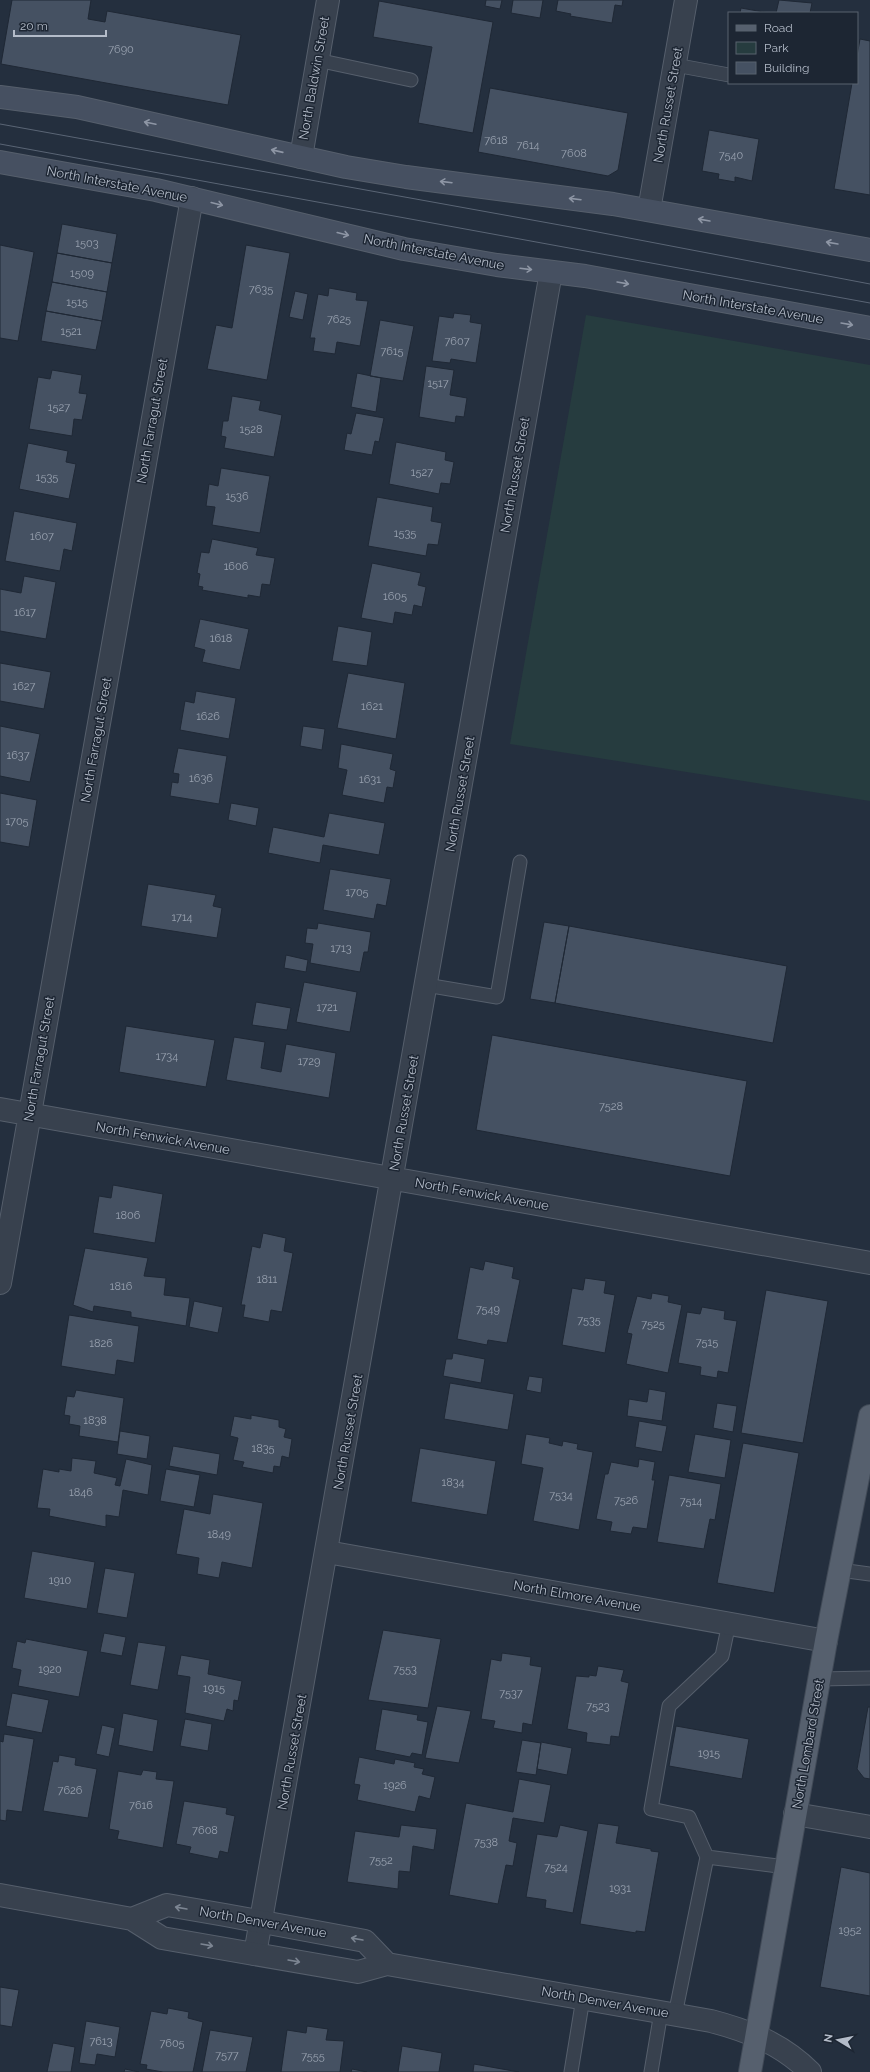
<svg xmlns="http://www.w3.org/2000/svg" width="870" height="2072" font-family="Raleway,sans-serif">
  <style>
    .green { fill: #263c3f }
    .building { fill: #455162; stroke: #1f2835 }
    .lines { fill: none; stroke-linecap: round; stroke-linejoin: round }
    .service-casing { stroke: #565f6c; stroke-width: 15 }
    .minor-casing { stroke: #565f6c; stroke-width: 24 }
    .tertiary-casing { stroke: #565f6c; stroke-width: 24 }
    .secondary-casing { stroke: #565f6c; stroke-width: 24 }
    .primary-casing { stroke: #414a57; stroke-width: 24 }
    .service { stroke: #38414e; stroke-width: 13 }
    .minor { stroke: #38414e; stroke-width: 22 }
    .tertiary { stroke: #38414e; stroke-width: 22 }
    .secondary { stroke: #465061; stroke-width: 22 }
    .primary { stroke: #56606e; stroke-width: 22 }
    .tram { stroke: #5a6575; stroke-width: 1 }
    .oneway { stroke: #8e96a5 }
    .oneway2 { stroke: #7c8592 }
    .labels { text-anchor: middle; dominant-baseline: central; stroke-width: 3; stroke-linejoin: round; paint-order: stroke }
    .number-label { font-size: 11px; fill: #98a1af }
    .street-label { font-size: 13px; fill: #b4bcc9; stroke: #1d2633 }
  </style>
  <rect width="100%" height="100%" fill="#242f3e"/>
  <path class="green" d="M586,315L870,365V801L510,744Z"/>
  <path class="building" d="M12,0H91L88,19L105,22L107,11L241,35L228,105L1,64Z
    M486,0H502L500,9L485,6Z
    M513,0H543L540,18L511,13Z
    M558,0H623L622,6L615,5L612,23L570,16L571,14L556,11Z
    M779,0L812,3L810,13H776Z
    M379,1L493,22L473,133L418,123L432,47L373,37Z
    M741,8L769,13H740Z
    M860,39L870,41V195L834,189L852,83H857V56Z
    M490,88L628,113L618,170L608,176L478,152Z
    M709,130L759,139L752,181L735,177V182L718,179L719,174L702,171Z
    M62,224L117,234L112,263L57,253Z
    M0,245L34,252L18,341L0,338Z
    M246,245L290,253L267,380L207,369L216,325L232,328Z
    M57,253L112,263L107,292L52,282Z
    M52,282L107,292L102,321L46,311Z
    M329,288L357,293L356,300L368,301L360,346L337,342L335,354L313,351L315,338H310L318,294L328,296Z
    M295,291L308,294L303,320L289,317Z
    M46,311L102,321L96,350L41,341Z
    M454,313L471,315L470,322L482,324L476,363L451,359L450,363L432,361L439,316L453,318Z
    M380,320L414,326L403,381L370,376Z
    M426,366L454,370L450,395L467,398L464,417L456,416L455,423L419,417Z
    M52,370L82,375L79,393L87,394L82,420L74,419L72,436L29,429L38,377L50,379Z
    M357,373L381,378L376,412L351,407Z
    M232,396L261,401L259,410L282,415L274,457L224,448L226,437L221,436L223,421H228Z
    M356,413L384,418L379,442L375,441L372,455L344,450L347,433L351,434Z
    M396,442L446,452L445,460L454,462L450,484L441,483L439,494L389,484Z
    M28,443L68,451L66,462L76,464L69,499L19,489Z
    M221,468L270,476L260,533L212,525L215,507L206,506L209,484L218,486Z
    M377,497L433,507L431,521L442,523L438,545L428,544L426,556L368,546Z
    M14,511L77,523L72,551L64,549L60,571L5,561Z
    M212,539L258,548L256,555L275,558L270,585L262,584L260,597L248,595V598L202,590L203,587L198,586L200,574L197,573L201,552L209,553Z
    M372,563L421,573L418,585L426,587L422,607L414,605L412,615L395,612L393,624L361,618Z
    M24,576L56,582L46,639L0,631V589L21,593Z
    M200,619L249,629L240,670L202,662L205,650L194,647Z
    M338,626L372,632L367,666L332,661Z
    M0,663L51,672L44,709L0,701Z
    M348,673L405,683L396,739L337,728Z
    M196,691L236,698L229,739L180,730L185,701L194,703Z
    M0,726L40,734L30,782L0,776Z
    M303,726L325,729L322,750L300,746Z
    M341,744L393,754L390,769L396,771L393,788L387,787L384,803L342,795L347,770L338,768Z
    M178,748L227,756L219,804L170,796L172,782L178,783L179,774L173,773Z
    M0,793L37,800L29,847L0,842Z
    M231,803L259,808L256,826L228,820Z
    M329,813L385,823L379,855L323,845L320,863L268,853L273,827L324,837Z
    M330,869L391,879L386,906L377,904L374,919L323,910Z
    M148,884L216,895L213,906L222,908L217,938L141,926Z
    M544,922L569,926L555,1003L530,999Z
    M318,923L371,932L368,952H364L360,972L310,963L313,944L305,943L307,928L317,929Z
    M569,926L787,966L773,1043L555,1003Z
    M286,955L308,960L306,972L284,968Z
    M304,982L357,992L350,1032L296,1022Z
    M256,1002L291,1008L287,1030L252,1025Z
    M126,1026L215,1040L206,1087L119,1072Z
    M492,1035L747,1081L730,1176L476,1130Z
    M234,1037L265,1042L261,1068L281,1072L286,1044L336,1053L329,1098L226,1080Z
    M113,1185L163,1194L155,1243L93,1233L99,1196L111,1198Z
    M263,1233L286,1238L284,1251L293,1253L282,1312L271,1310L269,1322L243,1317L245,1305H241L252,1246L260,1248Z
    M85,1248L148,1258L144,1276L166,1278L164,1295L190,1298L186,1326L131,1317V1312L94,1306L93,1312L73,1305Z
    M485,1261L514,1267L512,1278L520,1280L507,1343L488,1340L487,1345L457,1339L470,1267L483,1270Z
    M585,1278L606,1281L604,1293L615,1295L605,1353L562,1345L572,1288L583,1290Z
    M766,1290L828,1301L803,1443L741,1433Z
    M652,1293L669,1296L668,1302L682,1305L668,1373L626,1364L632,1334L627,1333L637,1296L651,1299Z
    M194,1301L223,1307L218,1333L189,1327Z
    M702,1307L725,1311L724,1319L737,1321L728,1373L718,1371L717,1378L700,1375L701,1367L678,1363L687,1312L700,1314Z
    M69,1315L139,1326L134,1363L117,1360L115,1375L61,1366Z
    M453,1353L485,1359L481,1383L443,1376L446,1359H452Z
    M529,1376L543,1378L541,1393L526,1390Z
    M450,1383L514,1394L508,1430L444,1419Z
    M649,1389L666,1392L662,1421L627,1416L629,1399L647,1402Z
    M76,1390L124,1398L118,1442L79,1436L80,1426L69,1424L70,1416L64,1415L67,1396L74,1397Z
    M717,1403L737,1406L733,1432L713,1428Z
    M251,1415L279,1420V1427L286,1429L284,1437L292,1439L289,1458L282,1456L280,1467L274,1466L273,1473L242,1467L244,1462L233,1460L238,1438L230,1436L234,1416L251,1419Z
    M639,1421L667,1426L662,1452L635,1447Z
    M120,1431L150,1436L147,1459L117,1454Z
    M526,1434L550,1438L549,1443L562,1446L563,1441L578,1444L577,1449L593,1452L579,1530L533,1521L543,1468L521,1464Z
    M695,1434L731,1440L725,1478L688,1472Z
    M743,1443L799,1453L774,1593L717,1583Z
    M173,1446L220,1454L217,1475L169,1466Z
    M420,1448L496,1461L487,1515L411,1502Z
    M72,1458L96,1461L94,1473L117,1478L115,1485L120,1486L126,1459L152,1465L148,1495L123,1490L119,1517L106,1515V1527L49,1516L50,1509L37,1508L43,1469L59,1472V1469L71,1471Z
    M639,1459L655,1462L652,1480H655L647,1529L633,1527L631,1534L610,1531L612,1522L596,1519L605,1474H608L611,1462L638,1467Z
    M166,1469L200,1475L194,1507L160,1501Z
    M669,1475L721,1484L715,1520L710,1519L704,1549L657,1542Z
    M213,1494L263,1503L252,1568L222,1562L219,1578L197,1574L199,1558L176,1554L184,1509L210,1514Z
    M32,1551L95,1562L87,1609L24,1598Z
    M105,1568L135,1573L127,1618L97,1613Z
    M383,1630L441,1639L428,1708L368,1700Z
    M104,1633L126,1637L122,1656L100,1652Z
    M26,1639L88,1651L79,1697L18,1686L21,1670L12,1668L17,1641L25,1643Z
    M138,1642L166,1646L158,1690L130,1685Z
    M502,1653L531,1657L530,1665L542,1667L532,1725L523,1723L522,1733L493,1728L495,1721L481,1719L491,1659L501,1661Z
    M181,1655L210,1660L208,1674L242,1681L238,1701L234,1700L233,1711L227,1709L224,1721L185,1713L190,1677L177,1675Z
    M598,1666L624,1670L621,1681L629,1683L619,1737L611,1736L610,1745L586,1742L587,1733L567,1729L576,1676L589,1677V1675L596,1676Z
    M12,1693L49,1700L42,1733L6,1726Z
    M437,1706L471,1711L459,1763L425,1758Z
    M868,1707H870V1779L864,1778L857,1769Z
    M382,1709L418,1715L417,1720L428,1722L422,1755L412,1753L410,1757L375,1750Z
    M123,1713L158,1720L153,1752L118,1745Z
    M185,1719L212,1724L208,1751L180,1746Z
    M102,1725L115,1728L109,1757L96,1754Z
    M676,1726L749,1739L742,1779L669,1766Z
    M4,1734L34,1739L22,1812L7,1810L6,1821L0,1820V1741L3,1742Z
    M522,1740L541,1743L536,1775L516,1772Z
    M541,1742L572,1748L567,1775L537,1769Z
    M59,1755L76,1758L75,1765L97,1769L88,1818L43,1811L53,1761L58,1762Z
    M359,1757L394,1764L395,1759L415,1763L414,1767L424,1769L422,1774L435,1777L430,1799L419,1796L415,1812L357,1800L360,1785L354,1784Z
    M143,1770L157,1772L156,1779L174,1781L163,1848L117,1839L119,1831L109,1829L118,1771L141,1775Z
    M519,1779L551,1785L544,1823L513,1818L509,1841L517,1843L513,1866L506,1865L498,1904L449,1895L466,1803L513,1812Z
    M184,1801L227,1808L226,1814L235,1816L228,1853L220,1851L218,1859L189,1853L191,1847L176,1844Z
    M598,1823L619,1826L616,1843L651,1849V1851L659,1852L645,1932L636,1931V1933L580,1924Z
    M401,1825L437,1829L434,1850L413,1846L410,1872L399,1871L398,1889L347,1882L355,1831L399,1837Z
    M560,1825L588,1831L573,1913L545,1908L546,1900L526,1897L537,1834L557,1837Z
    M841,1867L870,1873V1996L820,1987Z
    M0,1987L19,1990L12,2027L0,2025Z
    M168,2008L189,2012L188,2018L203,2022L193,2072H163L146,2069L147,2065L140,2064L151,2011L167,2014Z
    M86,2021L120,2027L115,2057L97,2054L95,2065L79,2063Z
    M307,2026L328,2029L326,2040L344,2041L340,2072H281L287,2030L306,2033Z
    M210,2030L253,2037L246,2072H202Z
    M53,2043L75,2047L71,2072H47Z
    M402,2046L442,2053L439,2072H398Z
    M474,2064L519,2072H473Z
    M125,2069L139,2072H124Z
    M352,2069L367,2072H351Z"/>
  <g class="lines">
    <g class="service-casing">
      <path id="service" d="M317,60L411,80
        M675,65L729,75
        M426,985L497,997L520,862
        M840,1570L870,1574
        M729,1623L722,1656L669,1706L651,1809L689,1817L707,1857L786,1867
        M820,1679L870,1678
        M675,2015L707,1857
        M571,2072L583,1998
        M651,2072L661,2012"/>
    </g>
    <g class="minor-casing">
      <path id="minor" d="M301,157L328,0
        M649,210L686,0
        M0,1109L870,1263
        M0,1283L192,198
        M327,1552L826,1641
        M795,1814L870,1827
        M255,1954L551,272"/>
    </g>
    <g class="tertiary-casing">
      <path id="tertiary" d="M0,1895L132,1919L162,1938L358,1972L387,1964L711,2021C749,2031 782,2044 810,2072
        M132,1919L167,1905L225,1915L365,1941L387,1964"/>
    </g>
    <g class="secondary-casing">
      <path id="secondary" d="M0,97L77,107L346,167L406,177L613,204L870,250
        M0,162L156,190L404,249L497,265L585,276L870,328"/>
    </g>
    <g class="primary-casing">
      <path id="primary" d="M750,2072L826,1641L870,1416"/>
    </g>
    <use href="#service" class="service"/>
    <use href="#minor" class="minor"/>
    <use href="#tertiary" class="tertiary"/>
    <use href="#secondary" class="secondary"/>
    <use href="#primary" class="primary"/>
    <path class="tram" d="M0,124L582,229L870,284
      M0,144L870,303"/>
  </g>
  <defs><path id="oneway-shaft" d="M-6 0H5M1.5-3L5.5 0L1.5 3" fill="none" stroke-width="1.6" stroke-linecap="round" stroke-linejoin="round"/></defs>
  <g class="oneway">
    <use href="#oneway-shaft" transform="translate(150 123) rotate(-168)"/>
    <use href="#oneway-shaft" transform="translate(277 151) rotate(-167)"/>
    <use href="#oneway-shaft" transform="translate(446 182) rotate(-173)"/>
    <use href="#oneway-shaft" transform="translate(575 199) rotate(-173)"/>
    <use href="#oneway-shaft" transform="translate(217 204) rotate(14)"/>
    <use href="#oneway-shaft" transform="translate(704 220) rotate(-170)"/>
    <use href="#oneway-shaft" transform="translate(343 234) rotate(14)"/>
    <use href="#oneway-shaft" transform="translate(832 243) rotate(-170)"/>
    <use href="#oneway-shaft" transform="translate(526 269) rotate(7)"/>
    <use href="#oneway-shaft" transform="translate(623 283) rotate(10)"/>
    <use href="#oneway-shaft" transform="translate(847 324) rotate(10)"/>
  </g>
  <g class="oneway2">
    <use href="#oneway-shaft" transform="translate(181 1908) rotate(-170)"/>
    <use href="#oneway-shaft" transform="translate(357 1939) rotate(-170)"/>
    <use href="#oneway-shaft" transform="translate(207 1945) rotate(10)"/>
    <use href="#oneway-shaft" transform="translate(294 1961) rotate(10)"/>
  </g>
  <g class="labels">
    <g class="number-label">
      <text x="121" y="49">7690</text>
      <text x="496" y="140">7618</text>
      <text x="528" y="145">7614</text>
      <text x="574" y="153">7608</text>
      <text x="731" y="155">7540</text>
      <text x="87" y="243">1503</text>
      <text x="82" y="273">1509</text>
      <text x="261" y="289">7635</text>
      <text x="77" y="302">1515</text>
      <text x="339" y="319">7625</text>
      <text x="71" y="331">1521</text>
      <text x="457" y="341">7607</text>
      <text x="392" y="351">7615</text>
      <text x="438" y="383">1517</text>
      <text x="59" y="407">1527</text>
      <text x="251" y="429">1528</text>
      <text x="422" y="472">1527</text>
      <text x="47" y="477">1535</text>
      <text x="237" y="496">1536</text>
      <text x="405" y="533">1535</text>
      <text x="42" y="536">1607</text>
      <text x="236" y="566">1606</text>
      <text x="395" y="596">1605</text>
      <text x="25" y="612">1617</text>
      <text x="221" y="638">1618</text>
      <text x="24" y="686">1627</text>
      <text x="372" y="706">1621</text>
      <text x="208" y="716">1626</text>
      <text x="18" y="755">1637</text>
      <text x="201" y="778">1636</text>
      <text x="370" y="779">1631</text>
      <text x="17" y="821">1705</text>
      <text x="357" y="892">1705</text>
      <text x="182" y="917">1714</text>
      <text x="341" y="948">1713</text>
      <text x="327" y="1007">1721</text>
      <text x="167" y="1056">1734</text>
      <text x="309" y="1061">1729</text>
      <text x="611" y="1106">7528</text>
      <text x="128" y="1215">1806</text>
      <text x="267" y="1279">1811</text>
      <text x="121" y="1286">1816</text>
      <text x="488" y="1309">7549</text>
      <text x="589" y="1320">7535</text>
      <text x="653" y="1324">7525</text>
      <text x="707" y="1342">7515</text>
      <text x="101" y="1343">1826</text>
      <text x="95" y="1420">1838</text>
      <text x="263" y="1448">1835</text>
      <text x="453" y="1482">1834</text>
      <text x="81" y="1492">1846</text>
      <text x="561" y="1495">7534</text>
      <text x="626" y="1500">7526</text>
      <text x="691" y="1501">7514</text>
      <text x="219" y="1534">1849</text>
      <text x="60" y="1580">1910</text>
      <text x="50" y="1669">1920</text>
      <text x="405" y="1669">7553</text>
      <text x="214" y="1688">1915</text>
      <text x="511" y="1693">7537</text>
      <text x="598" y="1706">7523</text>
      <text x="709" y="1753">1915</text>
      <text x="395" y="1785">1926</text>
      <text x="70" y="1790">7626</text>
      <text x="141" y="1805">7616</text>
      <text x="205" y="1830">7608</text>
      <text x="486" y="1842">7538</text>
      <text x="381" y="1860">7552</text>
      <text x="556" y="1867">7524</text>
      <text x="620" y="1888">1931</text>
      <text x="850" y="1930">1952</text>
      <text x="101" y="2041">7613</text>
      <text x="172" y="2043">7605</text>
      <text x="227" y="2055">7577</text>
      <text x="313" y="2056">7555</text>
    </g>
    <g class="street-label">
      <text transform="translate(314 78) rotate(-80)">North Baldwin Street</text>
      <text transform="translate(668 105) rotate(-80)">North Russet Street</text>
      <text transform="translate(117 184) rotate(11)">North Interstate Avenue</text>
      <text transform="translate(434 252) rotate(11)">North Interstate Avenue</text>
      <text transform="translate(753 307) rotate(10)">North Interstate Avenue</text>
      <text transform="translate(152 421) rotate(-80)">North Farragut Street</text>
      <text transform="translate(515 475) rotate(-80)">North Russet Street</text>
      <text transform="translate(96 740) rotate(-80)">North Farragut Street</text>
      <text transform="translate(460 794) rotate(-80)">North Russet Street</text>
      <text transform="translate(39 1059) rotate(-80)">North Farragut Street</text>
      <text transform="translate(404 1113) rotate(-80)">North Russet Street</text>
      <text transform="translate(163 1138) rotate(10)">North Fenwick Avenue</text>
      <text transform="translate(482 1194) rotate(10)">North Fenwick Avenue</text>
      <text transform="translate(348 1432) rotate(-80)">North Russet Street</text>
      <text transform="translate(577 1596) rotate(10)">North Elmore Avenue</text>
      <text transform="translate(808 1744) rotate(-80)">North Lombard Street</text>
      <text transform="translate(292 1752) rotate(-80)">North Russet Street</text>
      <text transform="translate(263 1922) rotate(10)">North Denver Avenue</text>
      <text transform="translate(605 2002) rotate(10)">North Denver Avenue</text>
    </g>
  </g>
  <rect x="728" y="12" width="130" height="72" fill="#1d2633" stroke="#59626f"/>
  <rect x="736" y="25" width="20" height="6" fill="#56606e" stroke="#59626f"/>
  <text x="764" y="32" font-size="12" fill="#b4bcc9">Road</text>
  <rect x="736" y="42" width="20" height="12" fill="#263c3f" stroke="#59626f"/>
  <text x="764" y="52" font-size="12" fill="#b4bcc9">Park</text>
  <rect x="736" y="62" width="20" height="12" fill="#455162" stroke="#59626f"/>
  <text x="764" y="72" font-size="12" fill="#b4bcc9">Building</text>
  <g transform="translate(838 2040) rotate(280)" stroke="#1d2633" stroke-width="3" paint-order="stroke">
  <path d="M0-3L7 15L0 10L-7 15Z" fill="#b4bcc9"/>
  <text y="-6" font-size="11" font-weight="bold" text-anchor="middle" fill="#b4bcc9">N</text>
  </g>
  <path d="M14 30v6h92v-6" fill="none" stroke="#b4bcc9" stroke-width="2"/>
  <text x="20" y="30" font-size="12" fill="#b4bcc9" stroke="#1d2633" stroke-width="3" paint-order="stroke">20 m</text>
</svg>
